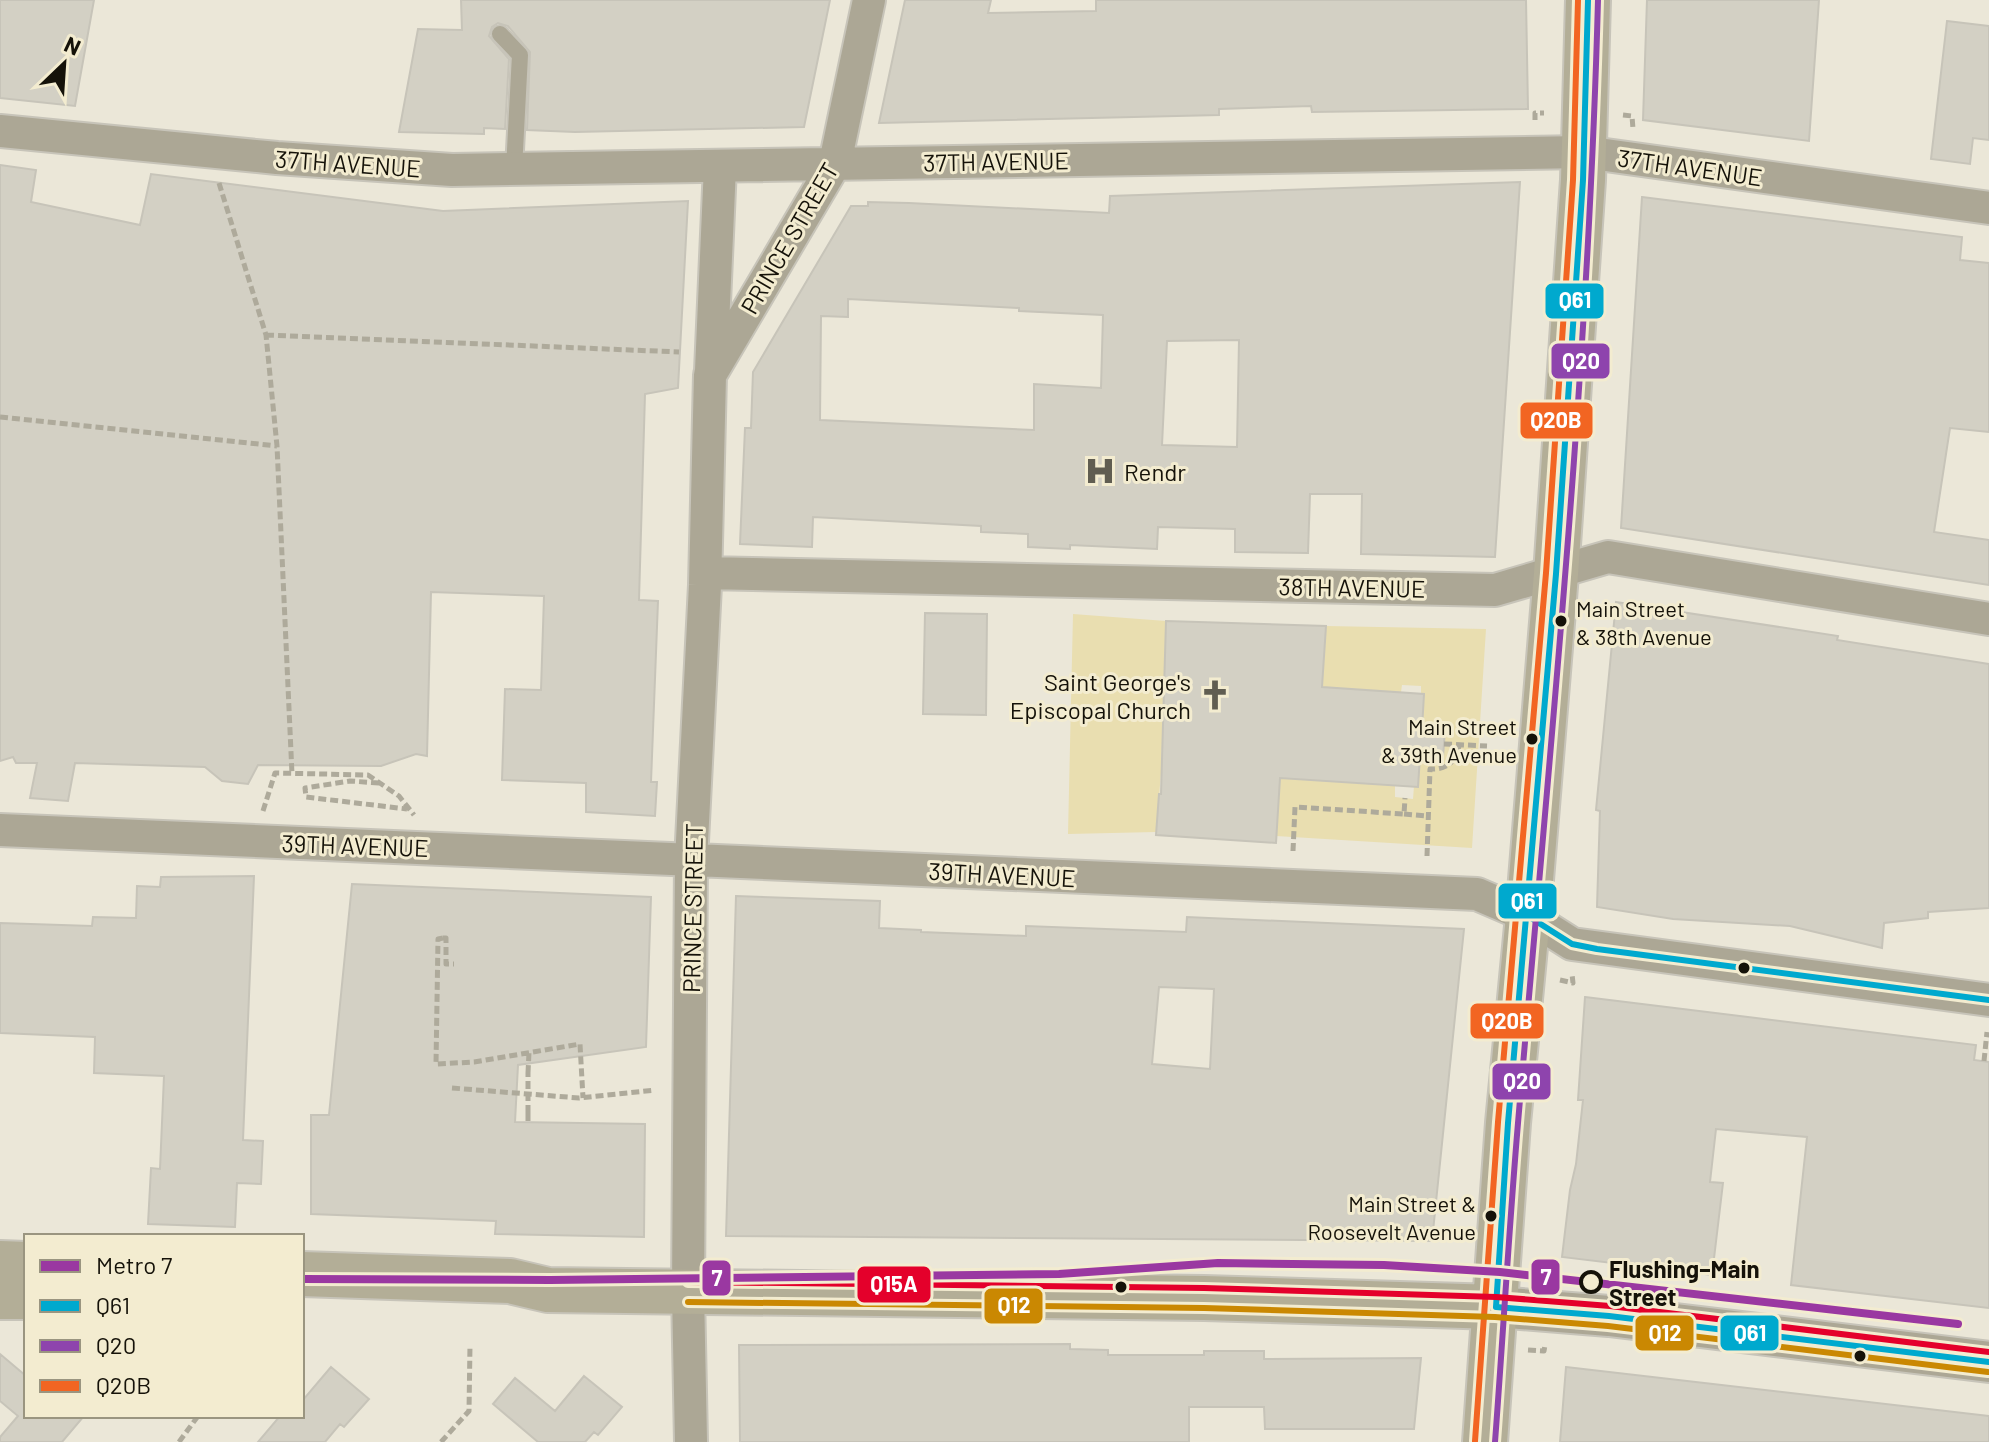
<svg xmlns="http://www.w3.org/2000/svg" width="1989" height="1442" font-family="Barlow,sans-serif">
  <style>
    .green { fill: #e9deb0 }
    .building { fill: #d3d0c4; stroke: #c7c4b9; stroke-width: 2; fill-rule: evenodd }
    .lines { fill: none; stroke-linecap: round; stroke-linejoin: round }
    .service-casing { stroke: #c7c4b9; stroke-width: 20 }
    .minor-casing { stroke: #c7c4b9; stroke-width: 36 }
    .tertiary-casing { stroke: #c7c4b9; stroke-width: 44 }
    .secondary-casing { stroke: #c7c4b9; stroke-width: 48 }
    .path { stroke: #aeaa9b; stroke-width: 5; stroke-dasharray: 8 4; stroke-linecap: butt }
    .service { stroke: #aca795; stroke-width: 16 }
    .minor { stroke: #aca795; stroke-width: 32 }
    .tertiary { stroke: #aca795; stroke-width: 40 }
    .secondary { stroke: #b3ae97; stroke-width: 44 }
    .path-bridge { stroke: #aeaa9b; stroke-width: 5; stroke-dasharray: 8 4; stroke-linecap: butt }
    .bus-1-casing { stroke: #f3ecd0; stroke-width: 12 }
    .bus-2-casing { stroke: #f3ecd0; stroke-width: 12 }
    .bus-3-casing { stroke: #f3ecd0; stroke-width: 12 }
    .bus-4-casing { stroke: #f3ecd0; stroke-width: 12 }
    .bus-5-casing { stroke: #f3ecd0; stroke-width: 12 }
    .bus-1 { stroke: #00a9ce; stroke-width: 6 }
    .bus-2 { stroke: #8e44ad; stroke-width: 6 }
    .bus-3 { stroke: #f26522; stroke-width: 6 }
    .bus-4 { stroke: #ca8802; stroke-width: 6 }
    .bus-5 { stroke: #e4002b; stroke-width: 6 }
    .metro-1-casing { stroke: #f3ecd0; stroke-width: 14 }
    .metro-1 { stroke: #9a38a1; stroke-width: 8 }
    .bus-dot { fill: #151209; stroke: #f3ecd0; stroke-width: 3 }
    .stop-dot { fill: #f3ecd0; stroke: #151209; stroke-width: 4 }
    .labels { text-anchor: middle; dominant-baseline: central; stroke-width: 6; stroke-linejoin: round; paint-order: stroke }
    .bus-label { font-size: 22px; fill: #151209; stroke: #f3ecd0; text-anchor: end }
    .street-label { font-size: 24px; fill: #151209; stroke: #f3ecd0 }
    .poi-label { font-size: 24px; fill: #151209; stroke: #f3ecd0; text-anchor: start }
    .stop-label { font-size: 24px; font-weight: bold; fill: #151209; stroke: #f3ecd0; text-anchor: start }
    .line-badge { stroke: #f3ecd0; stroke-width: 3 }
    .badge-label { font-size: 22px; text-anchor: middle; font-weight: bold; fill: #fff }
  </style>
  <rect width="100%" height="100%" fill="#ebe7d8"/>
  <path class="green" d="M1073,614L1166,621L1161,773L1156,832L1068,834Z
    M1326,626L1486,629L1472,848L1276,836L1280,778L1395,785V797L1413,799L1414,786H1418L1420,756L1443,757L1445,731L1422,729L1424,694H1421V686L1402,685L1401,692L1304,686L1323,675Z"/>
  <path class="building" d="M0,0H94L75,106L0,98Z
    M461,0H830L804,127L575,132L527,130L530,52L508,26L498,23L492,27L489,36L509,59L505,129L484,128V134L399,132L418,29L462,30Z
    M905,0H991L988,13L1096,11V0H1526L1528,109L1312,112L1311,106L1219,109V115L879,123Z
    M1647,0H1819L1809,141L1643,120Z
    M1947,21L1989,26V140L1973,138L1970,164L1931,159Z
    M0,165L36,170L31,202L140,225L151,174L443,211L688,201L678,388L645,394L639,600L658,601L651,782H657L655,816L586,812V783L502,780L505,689L541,690L544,596L431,592L427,756L416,754L381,766L258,765L248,784L222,781L205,767L75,763L68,801L30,798L37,763H16L13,757L0,761Z
    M1520,182L1495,557L1361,554L1362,494H1310L1308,553L1235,552V529L1158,527L1157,549L1070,545V549L1028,547V534L981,532V526L813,517L812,547L740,544L745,428H751L753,372L851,206H868V202L909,203L1109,213L1110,196ZM848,299L1019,308V311L1103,315L1101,388L1034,384V430L820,420L821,316L848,317ZM1239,340L1237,447L1162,445L1167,341Z
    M1642,197L1962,237L1960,260L1989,263V432L1950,428L1934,532L1989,540V585L1621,528Z
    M1616,602L1838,636L1837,640L1989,664V908L1928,912V918L1884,923L1882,948L1790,926L1673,919L1597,907L1600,811L1596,810Z
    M925,613L987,614L986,715L923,714Z
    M1166,621L1326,626L1322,687L1424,694L1422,729L1445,730L1443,757L1420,756L1418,787L1280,778L1276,843L1156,835L1159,794H1161Z
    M254,876L243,1140L263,1141L261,1184L237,1183L235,1227L148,1224L151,1168L160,1169L164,1076L94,1073L95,1037L0,1033V923L92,926L93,917L136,918L137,886L160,887L161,877Z
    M352,884L651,897L646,1047L518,1065L515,1122L645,1124L644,1237L495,1234L496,1221L311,1214V1115H329Z
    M736,896L880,901L879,928L921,930V932L1026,936V926L1186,932L1187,917L1464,929L1432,1241L726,1236ZM1159,987L1214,989L1210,1069L1152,1064Z
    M1585,997L1976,1045L1974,1060L1989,1062V1308L1791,1285L1807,1137L1716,1129L1710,1182L1723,1183L1712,1275L1562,1257L1570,1190L1576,1164L1583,1100H1578Z
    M1070,1344V1349L1108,1350V1355H1204V1351H1264V1359L1421,1358L1414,1429H1265L1264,1407H1189V1442H740L739,1345Z
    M0,1354L26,1376V1416H84L62,1442H0V1437L18,1416L0,1401Z
    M331,1367L369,1399L344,1427L340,1424L325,1442H258L280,1416H302V1401Z
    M1566,1367L1989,1416V1442H1560Z
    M584,1376L622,1407L598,1435L594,1432L585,1442H538L493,1404L515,1378L555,1411Z"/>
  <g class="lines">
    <g class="service-casing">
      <path id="service" d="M500,34L520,55L514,169"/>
    </g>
    <g class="minor-casing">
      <path id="minor" d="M0,131L277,158L452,170L1584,152L1989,208
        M711,371L720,166
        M706,573L1495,590L1608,557L1989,619
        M0,830L1477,894L1528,916L1572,944L1989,1000
        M691,1442L688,1292L691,861L705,585L710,375L835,163L869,0"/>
    </g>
    <g class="tertiary-casing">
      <path id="tertiary" d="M1496,1307L1609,1316L1989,1362"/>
    </g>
    <g class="secondary-casing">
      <path id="secondary" d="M0,1263L26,1264
        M302,1274L510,1281L548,1290L1204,1298L1496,1307
        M0,1297H26
        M1485,1442L1508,1123L1528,916L1556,574L1583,180L1588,0"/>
    </g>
    <path class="path" d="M1623,115L1632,116L1633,129
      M1535,120V113H1544
      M219,183L266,335L277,446L292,774
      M266,335L679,352
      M0,417L277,446
      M1444,744L1487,746
      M379,783L350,781L305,788L306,797L407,809
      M263,811L275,773L368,775L399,796L414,815
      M1404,814L1428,816
      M1293,851L1295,807L1404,814L1405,798
      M1427,856L1430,769C1447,770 1457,761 1459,745
      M443,938L438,939L436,1064L474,1062L580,1044L583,1098
      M443,938H446V964H454
      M1560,980L1573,983L1572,974
      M1984,1061L1987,1032
      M528,1073L529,1052
      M452,1088L579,1098L655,1090
      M528,1113V1122
      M1536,1263L1552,1265L1551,1273
      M1528,1350L1544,1351L1545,1345
      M179,1442L198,1416
      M441,1442L469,1411L470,1345"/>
    <use href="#service" class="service"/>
    <use href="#minor" class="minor"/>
    <use href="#tertiary" class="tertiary"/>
    <use href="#secondary" class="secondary"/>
    <path class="path-bridge" d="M528,1113V1073"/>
    <g class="bus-1-casing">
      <path id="bus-1" d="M1588,0L1583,180L1556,574L1508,1123L1496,1307L1609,1316L1989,1362
        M1528,916L1572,944L1597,949L1989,1000"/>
    </g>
    <g class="bus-2-casing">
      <path id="bus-2" d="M1495,1442C1503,1336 1509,1229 1518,1123C1550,749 1588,376 1598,0"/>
    </g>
    <g class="bus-3-casing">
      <path id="bus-3" d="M1475,1441L1498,1122L1546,573L1573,180L1578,0"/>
    </g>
    <g class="bus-4-casing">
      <path id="bus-4" d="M688,1302L1204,1308L1495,1317L1608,1326L1988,1372"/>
    </g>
    <g class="bus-5-casing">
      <path id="bus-5" d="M688,1282L1204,1288L1496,1297L1610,1306L1989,1352"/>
    </g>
    <use href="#bus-1" class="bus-1"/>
    <use href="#bus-2" class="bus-2"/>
    <use href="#bus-3" class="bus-3"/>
    <use href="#bus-4" class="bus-4"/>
    <use href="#bus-5" class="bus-5"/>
    <g class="metro-1-casing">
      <path id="metro-1" d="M302,1279L550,1280L1059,1274L1218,1263L1384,1265L1500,1272L1958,1324"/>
    </g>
    <use href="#metro-1" class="metro-1"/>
  </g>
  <defs>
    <g id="hospital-bare" transform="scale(2.4)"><path d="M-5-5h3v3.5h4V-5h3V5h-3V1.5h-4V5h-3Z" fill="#605d51" stroke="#f3ecd0" stroke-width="2.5" paint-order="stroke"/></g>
    <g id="church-bare" transform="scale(2.4)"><path d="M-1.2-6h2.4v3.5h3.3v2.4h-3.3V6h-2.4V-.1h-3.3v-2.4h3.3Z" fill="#605d51" stroke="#f3ecd0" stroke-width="2.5" paint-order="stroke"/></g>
  </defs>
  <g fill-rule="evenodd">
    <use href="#hospital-bare" x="1100" y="471"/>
    <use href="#church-bare" x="1215" y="695"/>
  </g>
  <g class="bus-dot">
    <circle cx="1561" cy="621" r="7"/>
    <circle cx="1532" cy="739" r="7"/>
    <circle cx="1744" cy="968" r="7"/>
    <circle cx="1491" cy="1216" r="7"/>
    <circle cx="1121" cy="1287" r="7"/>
    <circle cx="1860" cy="1356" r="7"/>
  </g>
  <circle class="stop-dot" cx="1591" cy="1282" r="10"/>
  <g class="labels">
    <g class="bus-label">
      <text x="1576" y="608" text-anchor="start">Main Street<tspan x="1576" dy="28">&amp; 38th Avenue</tspan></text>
      <text x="1517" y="726">Main Street<tspan x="1517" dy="28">&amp; 39th Avenue</tspan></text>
      <text x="1476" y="1203">Main Street &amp;<tspan x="1476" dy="28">Roosevelt Avenue</tspan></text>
    </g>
    <g class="street-label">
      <text transform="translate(996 161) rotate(-1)">37TH AVENUE</text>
      <text transform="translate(348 163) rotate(4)">37TH AVENUE</text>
      <text transform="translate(1690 167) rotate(8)">37TH AVENUE</text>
      <text transform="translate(789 238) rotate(-60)">PRINCE STREET</text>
      <text transform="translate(1352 587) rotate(1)">38TH AVENUE</text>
      <text transform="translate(355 845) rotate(2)">39TH AVENUE</text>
      <text transform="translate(1002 874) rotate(3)">39TH AVENUE</text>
      <text transform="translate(692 908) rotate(-89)">PRINCE STREET</text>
    </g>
    <g class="poi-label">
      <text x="1124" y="471">Rendr</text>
      <text x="1191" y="681" text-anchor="end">Saint George's<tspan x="1191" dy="28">Episcopal Church</tspan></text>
    </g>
    <g class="stop-label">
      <text x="1609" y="1268">Flushing–Main<tspan x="1609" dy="28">Street</tspan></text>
    </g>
  </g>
  <g class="line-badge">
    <rect x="1544" y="282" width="61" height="38" rx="8" fill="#00a9ce"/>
    <rect x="1550" y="342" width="61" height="38" rx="8" fill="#8e44ad"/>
    <rect x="1519" y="401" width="75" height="39" rx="8" fill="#f26522"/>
    <rect x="1497" y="882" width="61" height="38" rx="8" fill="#00a9ce"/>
    <rect x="1469" y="1002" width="76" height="38" rx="8" fill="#f26522"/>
    <rect x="1491" y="1062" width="61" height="39" rx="8" fill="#8e44ad"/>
    <rect x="1530" y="1258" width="31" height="38" rx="8" fill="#9a38a1"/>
    <rect x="701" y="1259" width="31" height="38" rx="8" fill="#9a38a1"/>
    <rect x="856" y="1265" width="76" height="39" rx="8" fill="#e4002b"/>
    <rect x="983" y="1287" width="61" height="38" rx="8" fill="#ca8802"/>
    <rect x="1634" y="1314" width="61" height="38" rx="8" fill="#ca8802"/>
    <rect x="1719" y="1314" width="61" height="38" rx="8" fill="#00a9ce"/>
  </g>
  <g class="badge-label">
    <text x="1575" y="308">Q61</text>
    <text x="1581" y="369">Q20</text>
    <text x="1556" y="428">Q20B</text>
    <text x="1527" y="909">Q61</text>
    <text x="1507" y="1029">Q20B</text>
    <text x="1522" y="1089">Q20</text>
    <text x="1546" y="1285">7</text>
    <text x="717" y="1286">7</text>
    <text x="894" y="1292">Q15A</text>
    <text x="1014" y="1313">Q12</text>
    <text x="1665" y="1341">Q12</text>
    <text x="1750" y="1341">Q61</text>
  </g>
  <rect x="24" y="1234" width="280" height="184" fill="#f3ecd0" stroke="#9a9580" stroke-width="2"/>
  <rect x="40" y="1260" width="40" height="12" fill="#9a38a1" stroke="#9a9580" stroke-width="2"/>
  <text x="96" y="1274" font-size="24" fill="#151209">Metro 7</text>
  <rect x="40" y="1300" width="40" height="12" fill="#00a9ce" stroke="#9a9580" stroke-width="2"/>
  <text x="96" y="1314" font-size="24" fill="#151209">Q61</text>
  <rect x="40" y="1340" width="40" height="12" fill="#8e44ad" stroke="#9a9580" stroke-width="2"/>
  <text x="96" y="1354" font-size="24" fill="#151209">Q20</text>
  <rect x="40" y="1380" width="40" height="12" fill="#f26522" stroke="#9a9580" stroke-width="2"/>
  <text x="96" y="1394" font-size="24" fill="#151209">Q20B</text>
  <g transform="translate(64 64) rotate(25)" stroke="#f3ecd0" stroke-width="6" paint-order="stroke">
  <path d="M0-6L14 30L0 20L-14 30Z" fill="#151209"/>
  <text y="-12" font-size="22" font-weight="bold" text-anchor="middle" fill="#151209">N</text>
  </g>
</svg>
